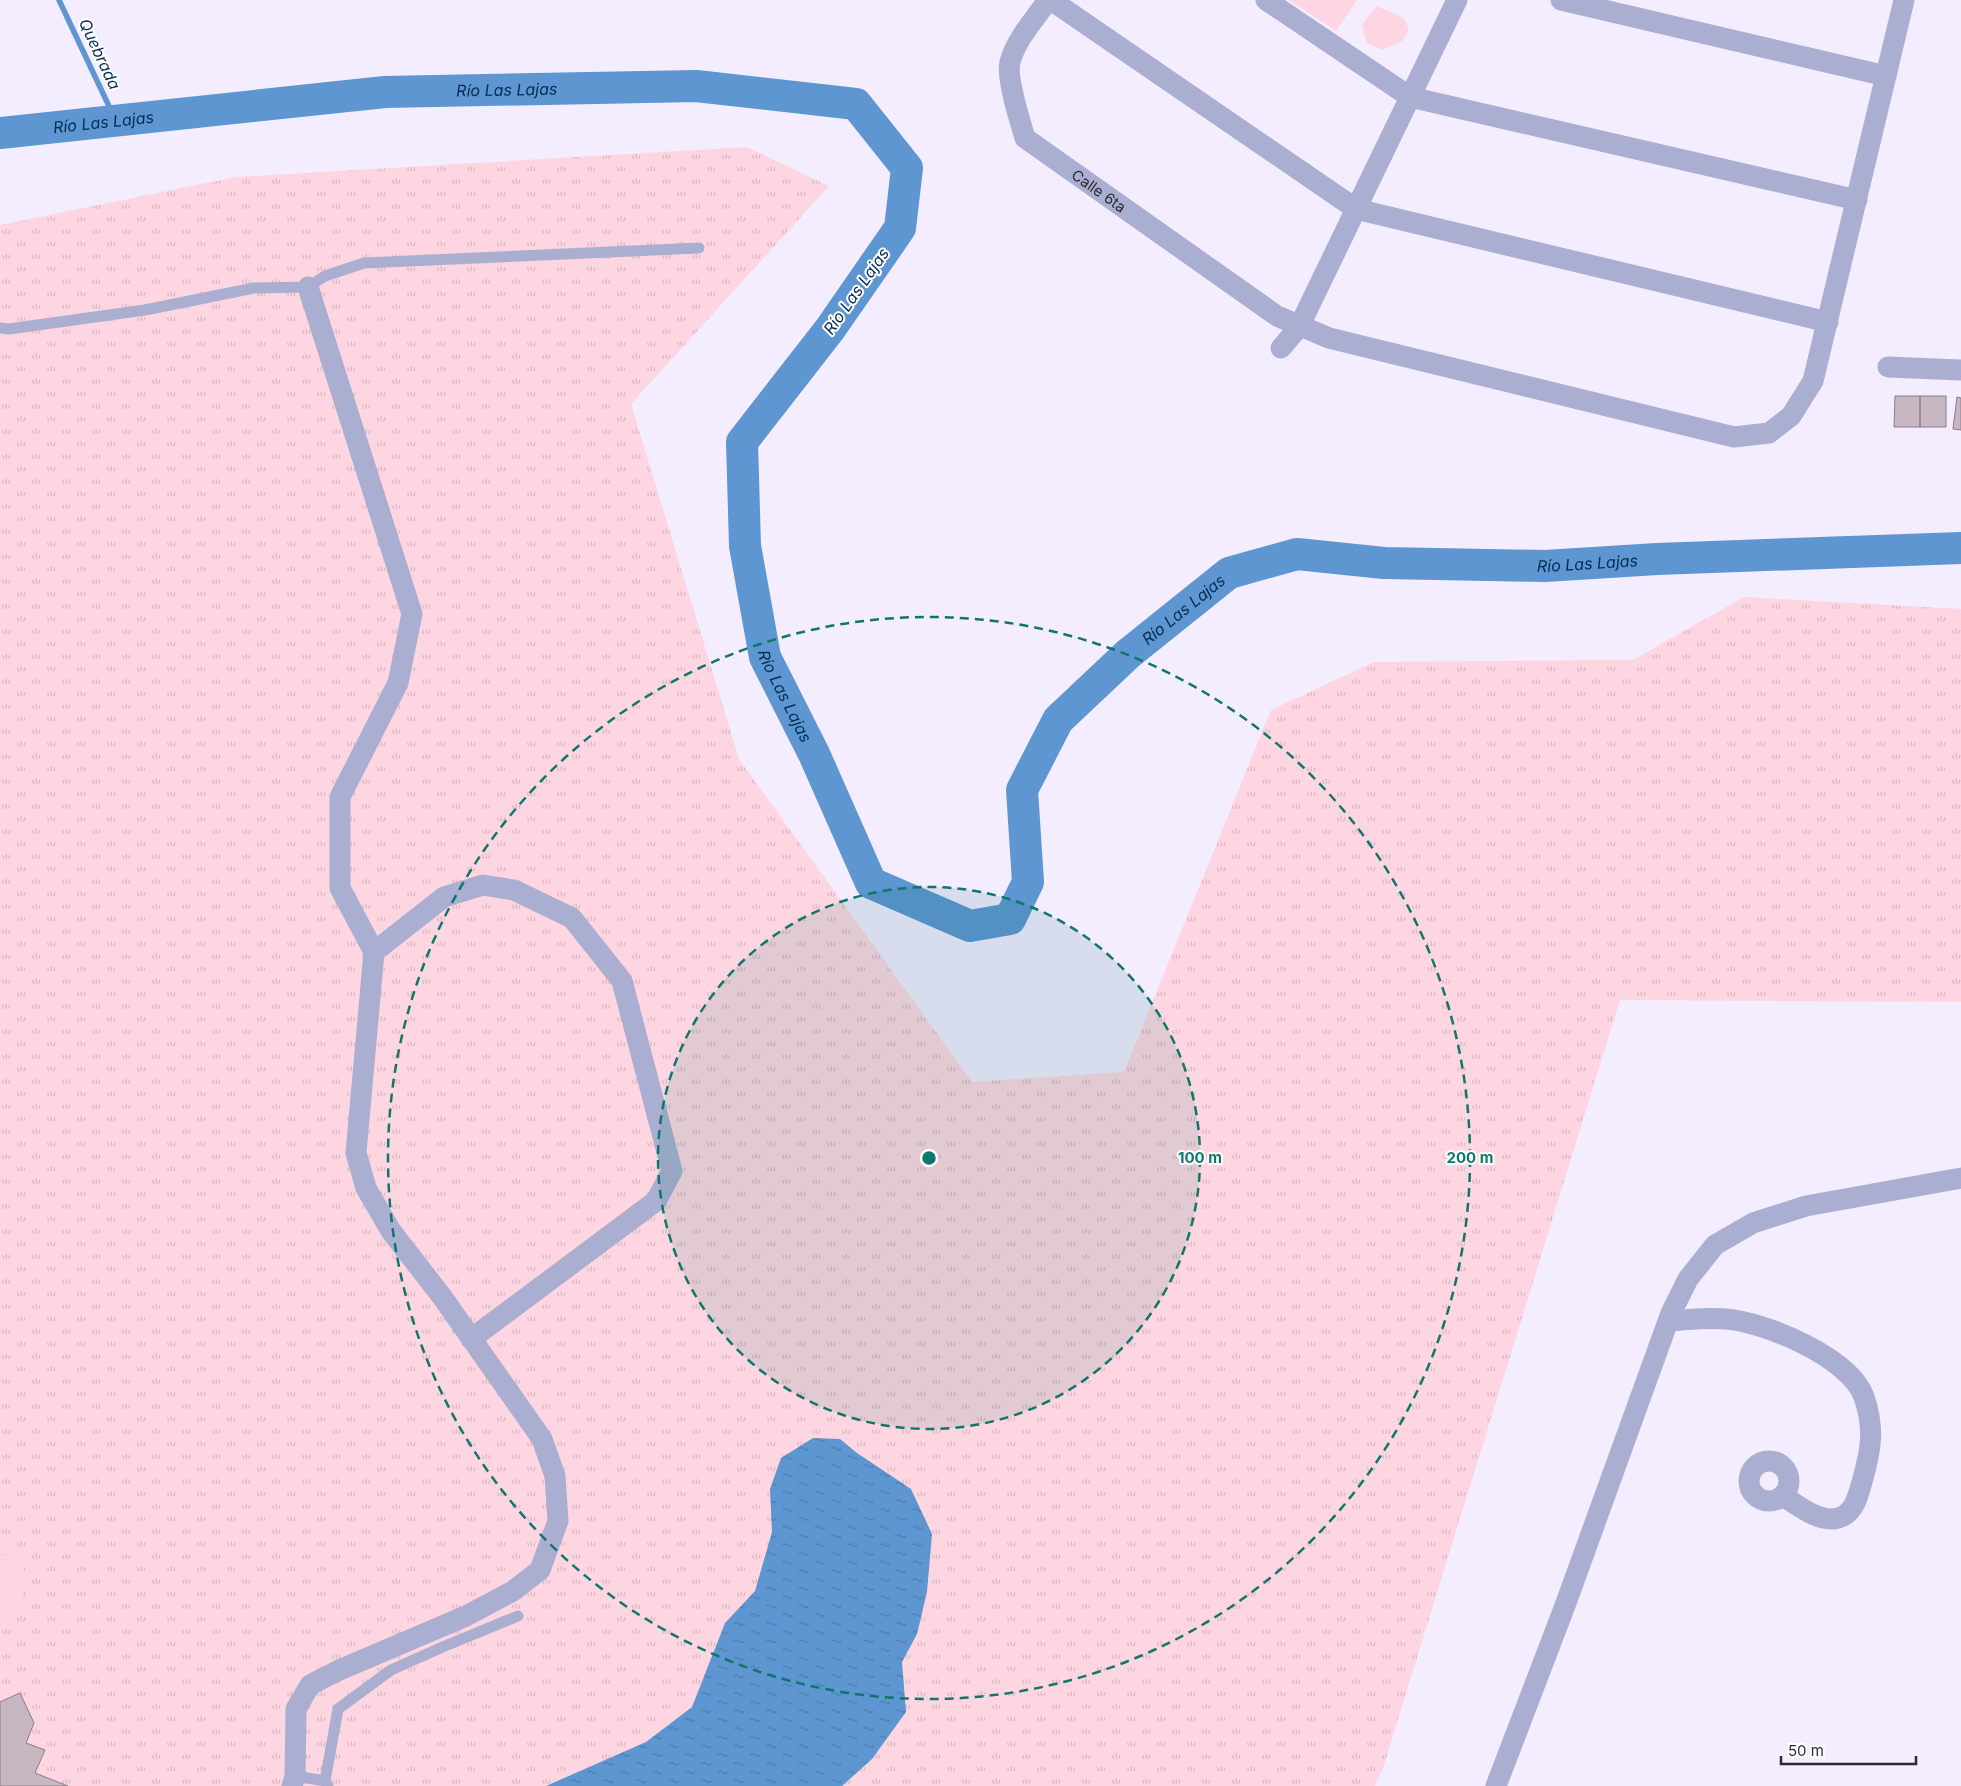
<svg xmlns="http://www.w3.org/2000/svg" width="1961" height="1786" font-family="Inter,sans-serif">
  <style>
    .grass { fill: url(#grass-tufts) }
    .garden { fill: #fed6e1 }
    .water { fill: url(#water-ripples) }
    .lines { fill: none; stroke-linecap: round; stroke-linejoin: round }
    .stream { stroke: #5d96d1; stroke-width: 5.5 }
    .river { stroke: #5d96d1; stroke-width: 32 }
    .building { fill: #c7b7c3; stroke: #8b7c88 }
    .lane { stroke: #aaafd1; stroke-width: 11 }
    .street { stroke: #aaafd1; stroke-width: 21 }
    .ring { fill: none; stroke: #0f766e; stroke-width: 2.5; stroke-dasharray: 9 6 }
    .labels { text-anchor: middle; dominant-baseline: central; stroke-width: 4; stroke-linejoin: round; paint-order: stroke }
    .street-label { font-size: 15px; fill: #2d2a31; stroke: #fff }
    .water-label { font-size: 16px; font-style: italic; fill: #022d54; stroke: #fff }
    .centre { fill: #0f766e; stroke: #fff; stroke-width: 2.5 }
    .ring-label { font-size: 15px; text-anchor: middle; font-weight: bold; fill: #0f766e; stroke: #fff; stroke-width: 4; stroke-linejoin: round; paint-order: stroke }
  </style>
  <defs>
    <pattern id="grass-tufts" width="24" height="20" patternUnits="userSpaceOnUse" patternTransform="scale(1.25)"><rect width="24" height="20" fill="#fed6e1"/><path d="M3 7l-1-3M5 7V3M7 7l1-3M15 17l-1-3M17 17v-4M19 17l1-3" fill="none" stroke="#dab8c2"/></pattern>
    <pattern id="water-ripples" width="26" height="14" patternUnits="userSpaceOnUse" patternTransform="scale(1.25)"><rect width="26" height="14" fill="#5d96d1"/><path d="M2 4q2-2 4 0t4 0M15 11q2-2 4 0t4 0" fill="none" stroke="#4d7baa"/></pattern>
  </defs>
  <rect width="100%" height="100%" fill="#f4ecff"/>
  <path class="grass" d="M747,147L829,186L631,404L739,759L972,1082L1124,1072L1271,710L1374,662L1633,660L1744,597L1961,609V1002L1620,1000L1383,1768L1375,1786H0V225L236,177Z"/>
  <path class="garden" d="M1289,0H1357L1336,31Z
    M1376,6L1404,18L1409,30L1402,41L1383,50L1367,43L1362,25Z
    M18,1553C31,1577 23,1601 12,1623L0,1625V1556Z"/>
  <path class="water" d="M813,1438L840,1439L857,1453L911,1489L932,1534L927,1592L917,1634L902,1662L906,1712L872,1759L842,1786H546L646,1742L692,1707L725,1623L755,1591L772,1532L770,1489L781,1458Z"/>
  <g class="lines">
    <path class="stream" d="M59,0L116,121"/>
    <path class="river" id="s1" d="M0,133L385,92L696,86L856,104L907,168L900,228L830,329L742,442L745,546L765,657L814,754L871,883L970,926L1010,919L1028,882L1022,790L1058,720L1128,654L1229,573L1297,554L1384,563L1545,566L1657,559L1961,548"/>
  </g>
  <path class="building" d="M1895,396H1920V427H1894Z
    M1920,396H1946V427H1920Z
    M1957,397L1961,398V430L1953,429Z
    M20,1693L34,1723L26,1743L45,1750L35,1773L68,1786H0V1702Z"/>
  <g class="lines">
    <path class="lane" d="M0,328L9,329L145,310L254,288L308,287L325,276L364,263L699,248
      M295,1776L325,1781L328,1786
      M325,1781L338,1709L391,1670L445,1646L518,1616"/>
    <g class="street">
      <path id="s2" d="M1048,0C1035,19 1016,39 1010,62C1006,78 1020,121 1025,138L1277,316L1329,338L1734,437L1769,433L1791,416L1813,381L1904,0"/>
      <path d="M1051,0L1356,209L1828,322"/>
      <path d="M1266,0L1410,97L1857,200"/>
      <path d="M1561,0L1886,76"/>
      <path d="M1281,348L1299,327L1457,0"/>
      <path d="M1888,367L1961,370"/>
      <path d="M374,952L444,897L483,885L514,890L572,918L622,981L672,1171L656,1201L471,1339"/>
      <path d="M1669,1321C1687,1320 1707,1317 1726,1319C1764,1322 1850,1357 1864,1397C1875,1429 1871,1450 1862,1482C1858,1496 1854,1514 1838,1518C1819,1523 1799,1506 1783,1496"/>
      <circle cx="1769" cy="1481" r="20"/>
      <path d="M292,1786L295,1776L296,1709L310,1685L337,1671L466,1616L513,1591L540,1570L558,1521L555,1476L542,1439L443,1298L391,1231L366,1188L356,1153L374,952L340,888V797L398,683L412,614L308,287"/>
      <path d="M1496,1786L1566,1603L1671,1313L1688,1279L1715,1245L1753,1223L1806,1206L1961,1178"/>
    </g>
  </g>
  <circle cx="929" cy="1158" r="271" fill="#0f766e" fill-opacity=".12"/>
  <g class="ring">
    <circle cx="929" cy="1158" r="271"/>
    <circle cx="929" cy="1158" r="541"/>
  </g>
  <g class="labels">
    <g class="street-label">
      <text stroke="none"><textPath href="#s2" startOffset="242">Calle 6ta</textPath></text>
    </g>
    <g class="water-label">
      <text transform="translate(100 54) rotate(65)">Quebrada</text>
      <text stroke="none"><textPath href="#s1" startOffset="509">Río Las Lajas</textPath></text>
      <text stroke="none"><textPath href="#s1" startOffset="104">Río Las Lajas</textPath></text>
      <text transform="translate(856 291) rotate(-55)">Río Las Lajas</text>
      <text stroke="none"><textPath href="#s1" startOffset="2682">Río Las Lajas</textPath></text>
      <text stroke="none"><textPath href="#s1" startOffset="2262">Río Las Lajas</textPath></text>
      <text stroke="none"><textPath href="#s1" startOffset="1528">Río Las Lajas</textPath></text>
    </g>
  </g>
  <circle cx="929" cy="1158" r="8" class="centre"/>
  <g class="ring-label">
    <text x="1200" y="1163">100 m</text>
    <text x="1470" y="1163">200 m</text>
  </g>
  <path d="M1781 1756v8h135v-8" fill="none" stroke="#2d2a31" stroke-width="2.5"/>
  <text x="1788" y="1756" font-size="15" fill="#2d2a31" stroke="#ffffff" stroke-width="4" paint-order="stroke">50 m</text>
</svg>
